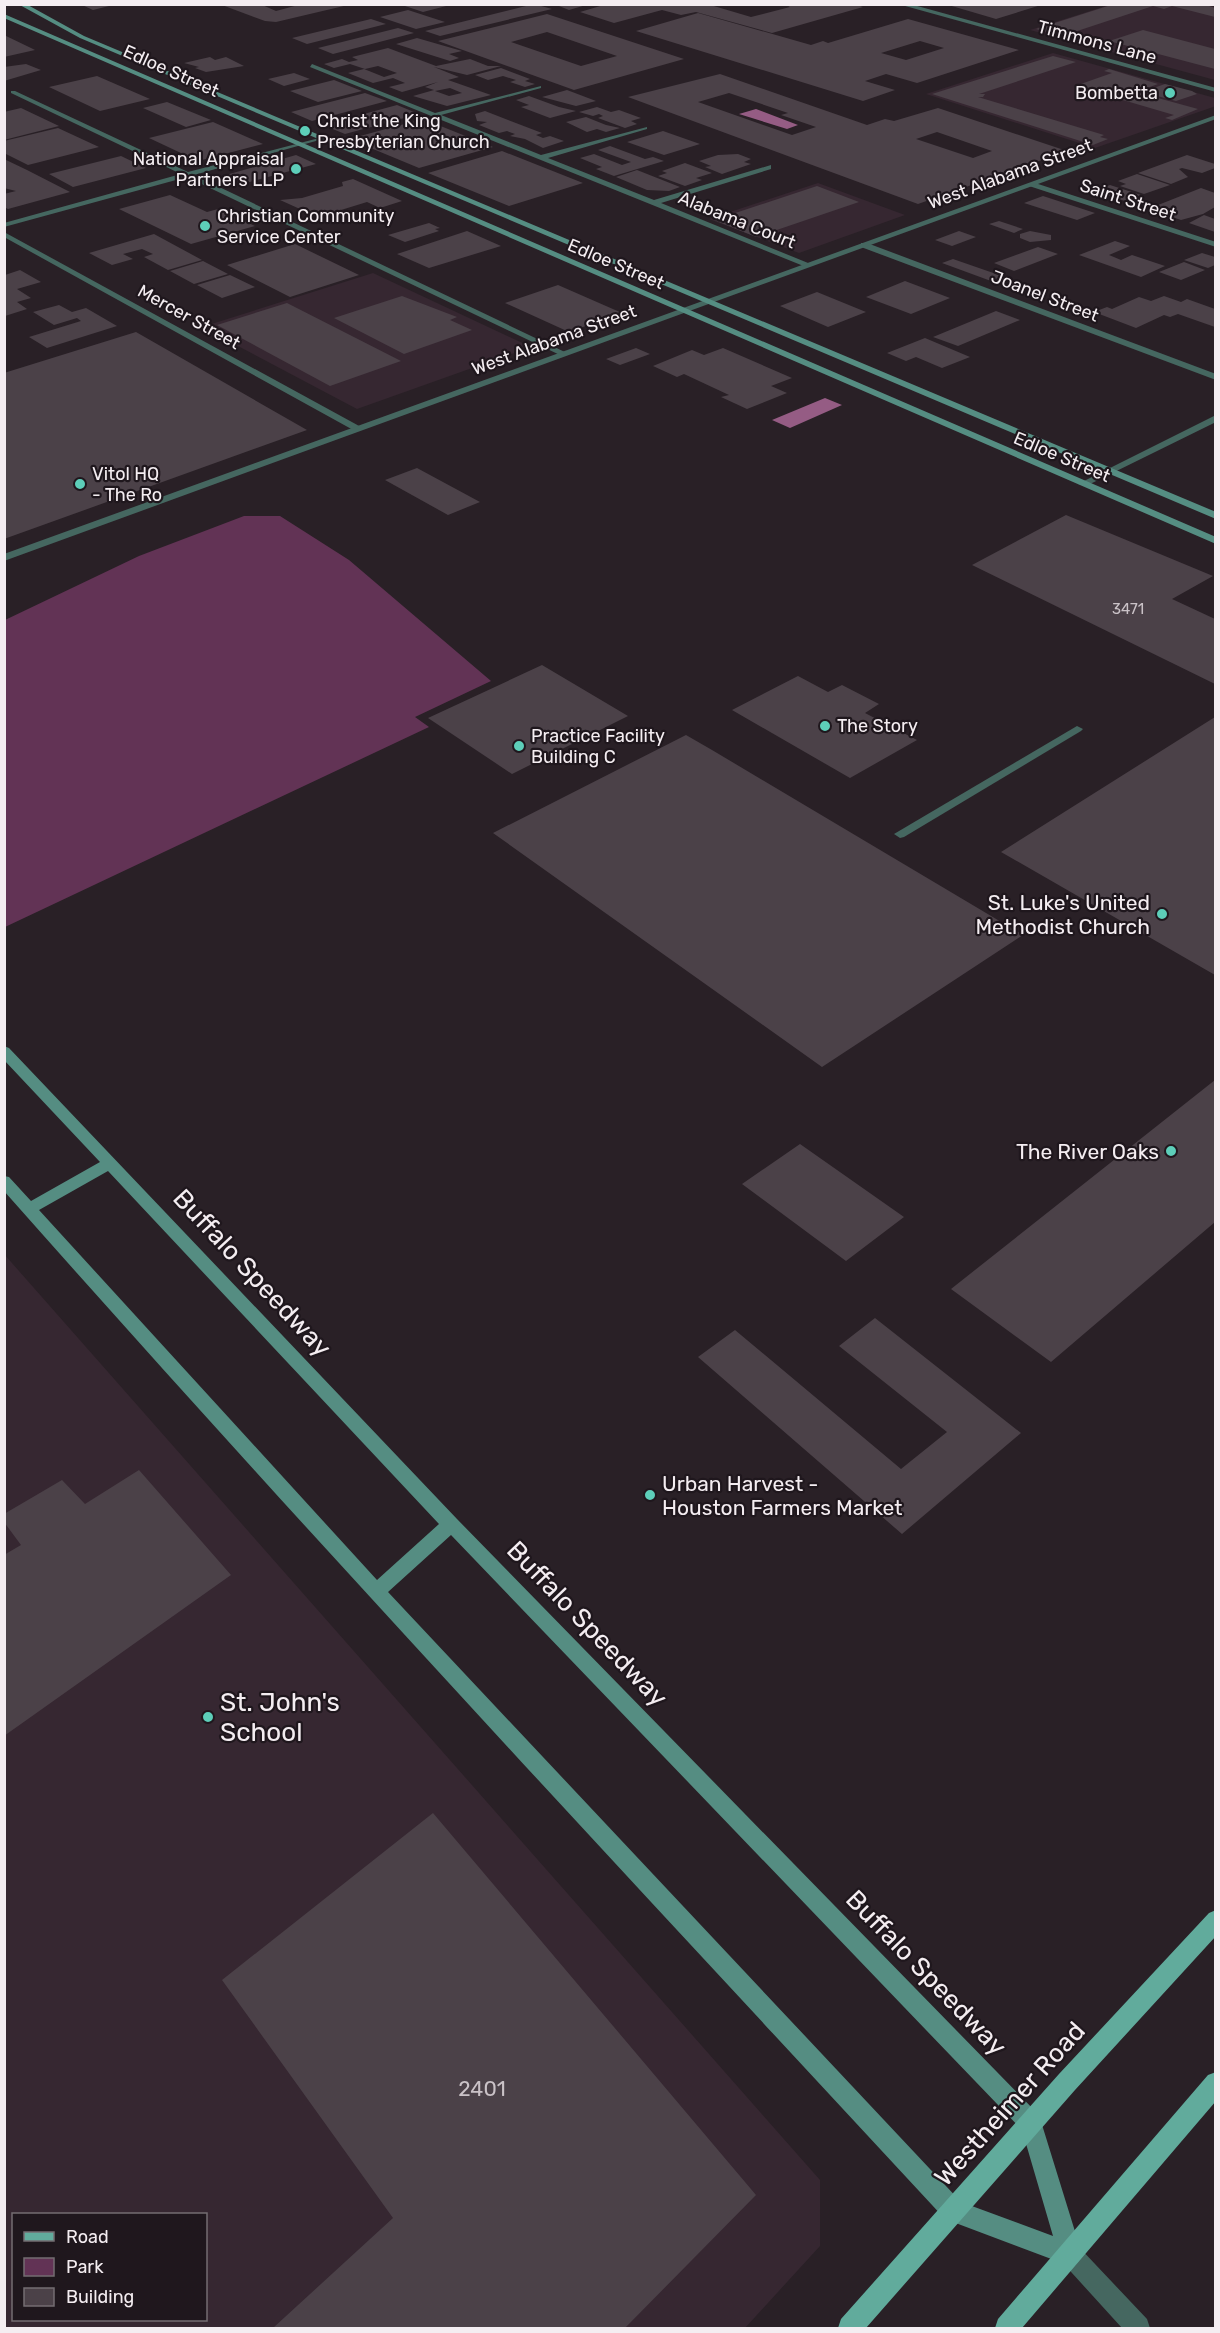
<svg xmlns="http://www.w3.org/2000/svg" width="1220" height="2333" font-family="Rubik,sans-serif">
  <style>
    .built { fill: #362731; fill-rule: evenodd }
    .green { fill: #623355 }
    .water { fill: #955c84 }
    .building { fill: #4b4148; fill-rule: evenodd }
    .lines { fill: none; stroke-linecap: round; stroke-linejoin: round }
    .pedestrian { fill: #456760; fill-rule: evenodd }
    .minor { fill: #456760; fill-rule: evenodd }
    .tertiary { fill: #456760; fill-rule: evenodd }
    .secondary { fill: #558d82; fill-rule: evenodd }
    .primary { fill: #61ab9c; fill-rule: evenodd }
    .poi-dot { fill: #5dceb9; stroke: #1f171d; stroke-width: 2 }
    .labels { text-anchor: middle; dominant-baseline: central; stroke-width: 4.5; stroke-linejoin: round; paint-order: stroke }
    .far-number-label { font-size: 15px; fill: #cac2c7 }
    .far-street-label { font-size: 18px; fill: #f4edf1; stroke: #1f171d }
    .far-poi-label { font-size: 18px; fill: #f4edf1; stroke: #1f171d; text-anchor: start }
    .poi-label { font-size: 21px; fill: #f4edf1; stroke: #1f171d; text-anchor: end }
    .near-number-label { font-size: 21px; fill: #cac2c7 }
    .near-street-label { font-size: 26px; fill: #f4edf1; stroke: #1f171d }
    .near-poi-label { font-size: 26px; fill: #f4edf1; stroke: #1f171d; text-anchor: start }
  </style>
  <rect width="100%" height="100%" fill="#292026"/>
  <path class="built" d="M1205,4L1215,7V80L1030,30L1109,5Z
    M1053,53L1215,98L1216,106L1095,148L926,94Z
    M818,183L905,215L799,253L709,219Z
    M373,273L531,347L357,409L202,327Z
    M4,1254L820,2180V2246L745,2328H5ZM14,2214H206V2320H14Z"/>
  <path class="green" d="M244,516H280L349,560L491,681L415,717L429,727L5,927V620L139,556Z"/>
  <path class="water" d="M756,109L798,125L787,129L739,114Z
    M825,398L842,405L790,428L772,420Z"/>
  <path class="building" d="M80,4H113V5L93,10Z
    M260,4L276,11L302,4L348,5L276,22L265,21L222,5Z
    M411,4H450V5L423,12L405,6Z
    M534,4L552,9L440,36L425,31Z
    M554,4H586V5L569,10Z
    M607,4H707L751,17L790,7L785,4H853L863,7L772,33L696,12L681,15L662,10L614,23L580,12Z
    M945,4H1041V5L996,19Z
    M1114,4H1203L1215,8V17L1172,6L1164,9L1153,6L1062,36L1036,29Z
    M408,10L445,22L416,29L380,17Z
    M698,13L811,45L823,41L828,43L908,19L1019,50L917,83L886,74L865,81L895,90L863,101L636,31ZM920,41L944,48L906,60L881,53Z
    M547,14L684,59L574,90L438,41ZM547,32L617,56L581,66L511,42Z
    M371,19L386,24L307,44L292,38Z
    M398,28L414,33L333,54L318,48Z
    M1143,30L1215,49V69L1109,41Z
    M4,35L31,48L35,50L4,57Z
    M417,38L462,51L449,54L459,58L450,61L396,44Z
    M388,48L436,66L470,59L488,66H501L467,75L434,67L459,77L448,80L491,95L447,106L413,96L434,90L425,87L438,82L402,92L389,87L405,83L393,78L373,83L348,73L364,69L384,77L397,73L378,66L365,69L350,64L334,68L324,64L342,59L349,62L358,60L352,57ZM450,88L462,93L449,96L435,91Z
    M1053,56L1076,62L979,94H985L983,97H978L1104,135L1100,137L1108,139L1093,145L932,94Z
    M210,57L215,60L226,57L244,66L206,72L195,68L199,67L184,63Z
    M26,64L41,70L4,81V67Z
    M501,68L530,79L525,81L535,84L525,87L510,82L516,80L503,76L488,80L475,75Z
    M1109,69L1158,84L1136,92L1198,109L1172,120L1165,118L1174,115L1075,86L1112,73L1104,71Z
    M294,73L310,79L284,86L268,79Z
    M720,74L867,125L885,119L894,121L938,108L1067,151L918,204L628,97ZM729,93L788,113L781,115L816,127L792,135L698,102ZM937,132L992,151L973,158L916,139Z
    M97,76L150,99L100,111L49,87Z
    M334,80L362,91L318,102L290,91Z
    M1165,84L1192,91L1197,94L1176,101L1142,92Z
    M567,90L596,101L576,106L542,97Z
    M365,93L387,101L312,121L291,112Z
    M529,96L559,107L576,111L550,118L521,107L529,105L516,100Z
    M167,102L211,120L186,127L143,108Z
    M397,105L419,114L345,134L323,125Z
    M597,107L611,112L619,110L641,118L631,121L637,124L625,128L598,118L603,116L599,114L593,116L579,112Z
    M21,108L59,126L4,140V112Z
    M485,111L542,133L536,135L543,138L550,136L564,141L543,148L525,139L510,136L515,134L507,131L499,133L479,125L487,122L477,121L475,114Z
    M586,117L606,125L620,128L606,132L597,129L587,132L566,122Z
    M423,119L493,147L419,168L349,139Z
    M213,122L263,144L198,161L149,138Z
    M58,128L99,147L28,165L4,153V141Z
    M663,131L700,144L664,155L627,142Z
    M610,146L645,159L653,157L664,161L614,176L596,169L602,167L580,158L594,154L622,165L631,162L598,150Z
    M502,151L583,183L509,206L428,173Z
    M738,154L751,159L744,162L751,164L722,174L705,167L711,166L699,161L718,155Z
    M296,155L316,164L246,183L226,175Z
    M1187,155L1215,164V168L1202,173L1182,168L1179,169L1188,177L1171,184L1138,173Z
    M121,156L146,168L73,187L49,174Z
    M4,159L27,170L70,192L8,209L4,207V194L16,191L4,188Z
    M685,163L712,173L696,178L702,180L685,186L658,176L667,173L662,171Z
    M637,170L680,187L669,191L647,190L616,177Z
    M1137,174L1170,185L1144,194L1120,186L1126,184L1118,181Z
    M353,179L402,201L380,208L367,202L341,210L354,216L331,223L280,200L302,198L343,186L342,182Z
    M1110,185L1141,195L1125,201L1094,191Z
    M817,186L859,202L756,237L714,220Z
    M1201,188L1215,193V207L1203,214L1181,220L1148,209Z
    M170,195L207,212L218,209L255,226L191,244L119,209Z
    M1043,196L1095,213L1077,220L1024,203Z
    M1204,215L1215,219V232L1189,223Z
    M999,221L1023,229L1014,233L989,224Z
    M429,223L440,228L435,229L439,231L405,242L388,235Z
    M467,231L501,246L429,268L397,254Z
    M959,231L976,237L952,246L935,240Z
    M1030,231L1051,235V240L1030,242L1020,238V234Z
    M154,234L202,260L168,270L144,257L153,254L142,249L123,254L133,259L112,265L89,253Z
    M1115,241L1130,246L1109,255L1121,260L1132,255L1165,266L1141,277L1079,255Z
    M295,244L359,275L290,297L227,265Z
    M1038,247L1058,254L1014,271L994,263Z
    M1202,253L1215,257V265L1208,268L1184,260Z
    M953,259L1002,276L991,281L942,263Z
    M203,261L228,274L194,284L170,271Z
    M1184,262L1205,270L1181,280L1159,272Z
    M20,270L41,282L17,289L31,298L17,302L27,309L5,316V275Z
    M230,275L255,287L222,298L197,285Z
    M905,281L950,298L911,314L866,297Z
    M558,285L622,313L569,332L505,303Z
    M817,292L866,312L828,327L780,306Z
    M402,296L457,317L450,320L472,330L404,354L334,318Z
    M1164,296L1181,302L1187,299L1215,309V327L1178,314L1170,317L1164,315L1136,328L1094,312L1107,307L1112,309L1139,297L1151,301Z
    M287,303L401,361L330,386L217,325Z
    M59,305L72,312L86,308L117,326L47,348L29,337L81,321L77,318L54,325L33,312Z
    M996,311L1020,320L958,346L933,337Z
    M136,332L307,430L4,539V373Z
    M925,338L970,357L942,368L916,357L906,361L887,353Z
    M636,348L650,354L620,365L606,359Z
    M723,348L792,378L771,386L787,393L747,409L721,397L729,395L684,374L677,377L653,366L692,350L704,355Z
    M417,468L480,502L448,515L385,480Z
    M1066,515L1213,576L1172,599L1215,619V684L972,565Z
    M542,665L628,716L512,774L428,718Z
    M798,676L828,692L842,685L879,704L865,713L917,740L850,778L732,710Z
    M1215,717V975L1001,852Z
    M686,735L712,750L1023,935L822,1067L493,833Z
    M1215,1080V1222L1051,1362L951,1289Z
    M800,1144L904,1217L846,1261L742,1184Z
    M875,1318L1021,1433L902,1534L698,1357L735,1330L901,1469L947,1432L839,1346Z
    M139,1470L231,1575L4,1736V1555L21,1545L4,1522V1514L62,1480L85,1504Z
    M433,1813L756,2195L625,2328H273L393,2218L222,1980Z"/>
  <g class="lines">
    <path class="pedestrian" d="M1077,726L1083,729L1081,731L904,837L900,838L894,834Z"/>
    <path class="minor" d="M312,64L435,113L541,86V88L441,115L541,155L647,127V129L548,158L654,200L771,165V169L661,203L813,265L806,267L310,67Z
      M11,91H15L188,172L323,137V139L194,175L569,354L562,356L187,177L4,227V223L181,174L11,93Z
      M1032,182L1216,242V247L1029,186Z
      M4,232L361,427L363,429L355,431L4,237Z
      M861,243H867L1216,374V380L861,247Z
      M1216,415V422L1086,486L1078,484Z"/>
    <path class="tertiary" d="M910,4L1216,88V92L898,4Z
      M1216,115V119L4,561V554Z
      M1070,2242L1078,2246L1147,2319L1150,2328H1122L1062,2262L1058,2254L1062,2246Z"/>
    <path class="secondary" d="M18,4H26L84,36L1216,512V519L80,38Z
      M4,14L1216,537V544L4,18Z
      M4,1046L9,1048L457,1519L1039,2115L1082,2254L1078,2262L1070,2266L945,2219C629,1878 312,1539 4,1191V1176L9,1177L31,1201L100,1162L4,1060ZM108,1171L439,1524L377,1580L39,1210ZM451,1535L1022,2130L1053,2236L961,2202L388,1592Z"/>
    <path class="primary" d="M1216,1910V1936L1075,2090L866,2328H838L841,2319L1059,2074L1209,1913Z
      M1216,2072V2101L1022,2328H995L998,2319L1208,2075Z"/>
  </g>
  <g class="poi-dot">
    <circle cx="1170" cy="93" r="6"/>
    <circle cx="305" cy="131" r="6"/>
    <circle cx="296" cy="169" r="6"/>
    <circle cx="205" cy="226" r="6"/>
    <circle cx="80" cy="484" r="6"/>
    <circle cx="825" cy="726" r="6"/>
    <circle cx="519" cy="746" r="6"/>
    <circle cx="1162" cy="914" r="6"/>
    <circle cx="1171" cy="1151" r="6"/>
    <circle cx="650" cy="1495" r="6"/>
    <circle cx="208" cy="1717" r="6"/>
  </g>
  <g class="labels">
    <g class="far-number-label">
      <text x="1128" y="609">3471</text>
    </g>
    <g class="far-street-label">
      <text transform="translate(1097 42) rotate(15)">Timmons Lane</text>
      <text transform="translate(171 71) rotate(24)">Edloe Street</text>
      <text transform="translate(1010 174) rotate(-20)">West Alabama Street</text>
      <text transform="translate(1128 200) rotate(18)">Saint Street</text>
      <text transform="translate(737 220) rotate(22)">Alabama Court</text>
      <text transform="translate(616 264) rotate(23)">Edloe Street</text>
      <text transform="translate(1045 296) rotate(21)">Joanel Street</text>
      <text transform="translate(189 317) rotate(29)">Mercer Street</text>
      <text transform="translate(554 340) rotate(-20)">West Alabama Street</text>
      <text transform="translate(1062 457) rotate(23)">Edloe Street</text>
    </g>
    <g class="far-poi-label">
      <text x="1158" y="93" text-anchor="end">Bombetta</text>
      <text x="317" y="121">Christ the King<tspan x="317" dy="21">Presbyterian Church</tspan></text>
      <text x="284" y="159" text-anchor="end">National Appraisal<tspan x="284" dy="21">Partners LLP</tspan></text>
      <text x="217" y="216">Christian Community<tspan x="217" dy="21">Service Center</tspan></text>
      <text x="92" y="474">Vitol HQ<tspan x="92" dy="21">- The Ro</tspan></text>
      <text x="837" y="726">The Story</text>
      <text x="531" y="736">Practice Facility<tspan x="531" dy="21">Building C</tspan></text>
    </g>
    <g class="poi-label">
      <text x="1150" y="902">St. Luke's United<tspan x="1150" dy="24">Methodist Church</tspan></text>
      <text x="1159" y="1151">The River Oaks</text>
      <text x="662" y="1483" text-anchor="start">Urban Harvest -<tspan x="662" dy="24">Houston Farmers Market</tspan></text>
    </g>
    <g class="near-number-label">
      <text x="482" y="2088">2401</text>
    </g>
    <g class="near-street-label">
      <text transform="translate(252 1273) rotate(47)">Buffalo Speedway</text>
      <text transform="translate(587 1624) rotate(46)">Buffalo Speedway</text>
      <text transform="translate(926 1973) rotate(46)">Buffalo Speedway</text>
      <text transform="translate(1010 2104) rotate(-48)">Westheimer Road</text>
    </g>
    <g class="near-poi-label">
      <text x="220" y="1702">St. John's<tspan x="220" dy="30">School</tspan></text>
    </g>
  </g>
  <rect width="1220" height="2333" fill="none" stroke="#f4edf1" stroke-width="12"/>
  <rect x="12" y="2213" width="195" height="108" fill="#1f171d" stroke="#746d72" stroke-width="1.5"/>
  <rect x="24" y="2232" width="30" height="9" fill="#61ab9c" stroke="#746d72" stroke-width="1.5"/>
  <text x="66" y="2243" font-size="18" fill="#f4edf1">Road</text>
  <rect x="24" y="2258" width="30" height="18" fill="#623355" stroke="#746d72" stroke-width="1.5"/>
  <text x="66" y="2273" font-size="18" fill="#f4edf1">Park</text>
  <rect x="24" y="2288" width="30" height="18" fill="#4b4148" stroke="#746d72" stroke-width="1.5"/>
  <text x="66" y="2303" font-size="18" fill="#f4edf1">Building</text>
</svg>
